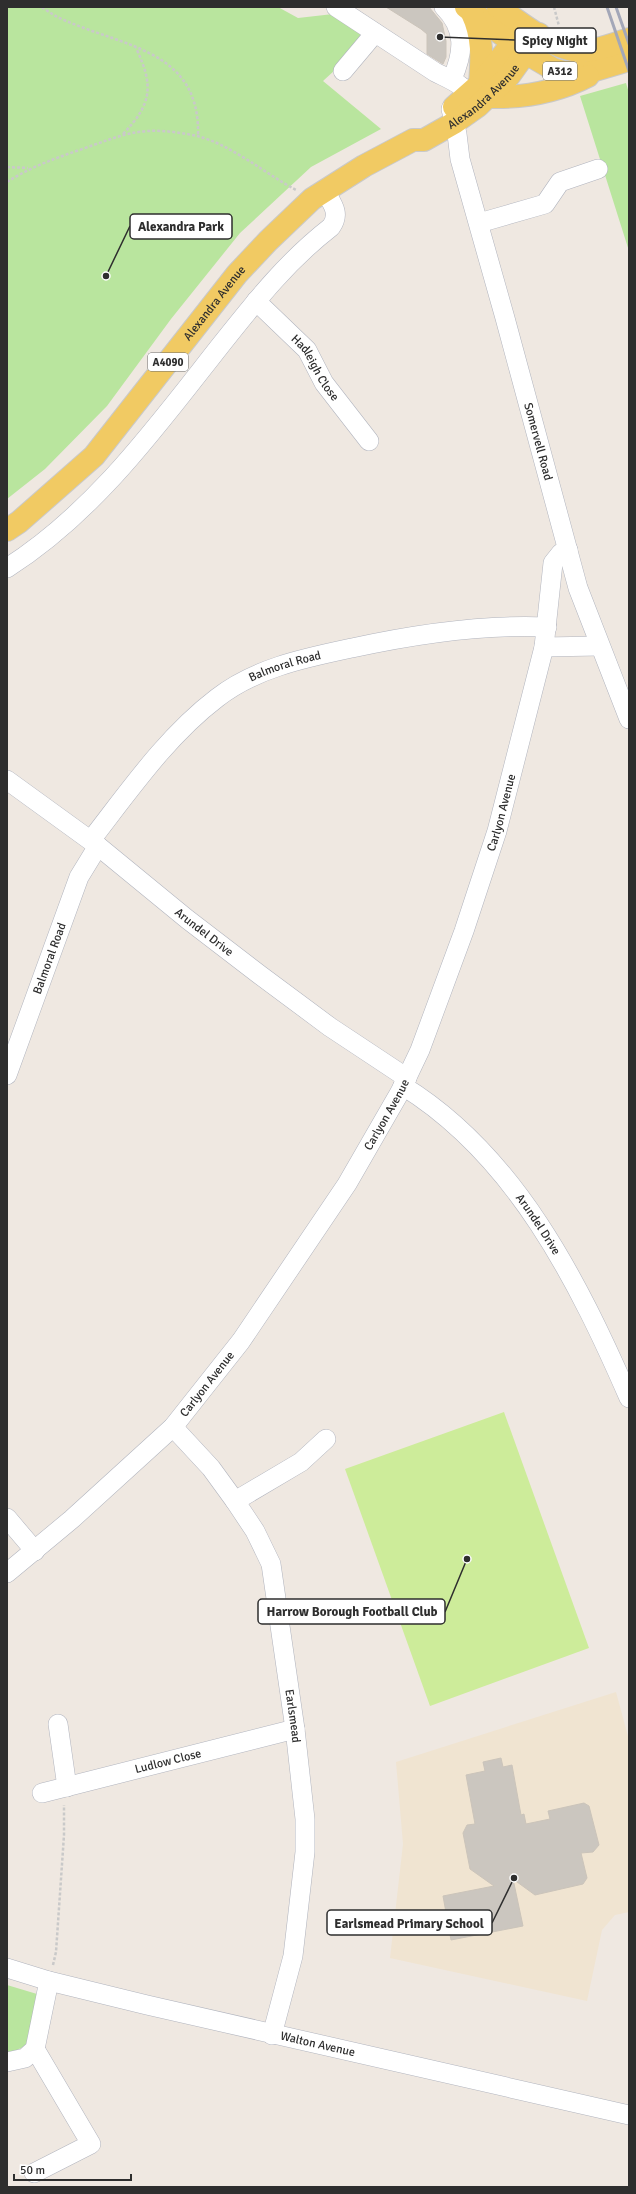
<svg xmlns="http://www.w3.org/2000/svg" width="636" height="2194" font-family="Signika,sans-serif">
  <style>
    .education { fill: #f0e4d1 }
    .green { fill: #b9e59e }
    .pitch { fill: #cdec9a }
    .building { fill: #cbc6bf; stroke: #cbc4ba }
    .lines { fill: none; stroke-linecap: round; stroke-linejoin: round }
    .minor-casing { stroke: #b1b4be; stroke-width: 20 }
    .major-casing { stroke: #c9c9c9; stroke-width: 24 }
    .path { stroke: #c9c9c9; stroke-width: 2.5; stroke-dasharray: 3 2; stroke-linecap: butt }
    .minor { stroke: #fff; stroke-width: 19 }
    .major { stroke: #f1ca63; stroke-width: 22 }
    .rail { stroke: #a3a7b8; stroke-width: 3 }
    .labels { text-anchor: middle; dominant-baseline: central; stroke-width: 3.5; stroke-linejoin: round; paint-order: stroke }
    .shield { fill: #fff; stroke: #6d6d6d; stroke-width: 1 }
    .shield-label { font-size: 11px; font-weight: bold; fill: #2e2e2e }
    .street-label { font-size: 12px; fill: #2e2e2e; stroke: #fff }
    .leader { fill: none; stroke: #2e2e2e; stroke-width: 1.5 }
    .callout-dot { fill: #2e2e2e; stroke: #fff; stroke-width: 1.5 }
    .callout { fill: #fff; stroke: #2e2e2e; stroke-width: 1.5 }
    .callout-label { font-size: 13px; text-anchor: middle; font-weight: bold; fill: #2e2e2e }
  </style>
  <rect width="100%" height="100%" fill="#efe8e1"/>
  <path class="education" d="M616,1692L629,1740V1912L615,1915L602,1930L587,2001L390,1958L403,1844L396,1762Z"/>
  <path class="green" d="M7,7H278L298,18L342,13L371,37L323,81L381,129L311,167L240,233L171,319L107,406L45,469L7,499Z
    M626,83L629,93V251L580,96Z
    M7,1985L37,1994L27,2045L7,2055Z"/>
  <path class="pitch" d="M504,1412L589,1648L430,1706L345,1469Z"/>
  <path class="building" d="M386,7H429L442,23L446,41V57L443,64L427,54V34L421,29Z
    M501,1758L503,1767L512,1765L521,1815L524,1814L526,1824L550,1819L548,1811L584,1803L589,1806L599,1845L593,1852L581,1853L587,1878L583,1884L535,1895L513,1879L523,1926L451,1940L443,1896L494,1886L470,1869L463,1833L467,1825L475,1824L466,1775L485,1771L483,1762Z"/>
  <g class="lines">
    <g class="minor-casing">
      <g id="minor">
        <path d="M336,7L435,72C459,84 461,83 477,105"/>
        <path d="M444,7C466,29 464,52 452,79"/>
        <path d="M343,71L375,33"/>
        <path id="s1" d="M451,109L457,134L460,159L505,318L578,588L629,719"/>
        <path d="M479,223L545,204L560,182L598,169"/>
        <path id="s2" d="M256,301L307,350L324,383L369,441"/>
        <path d="M7,568C95,512 157,426 220,346C255,302 286,262 331,227C341,213 332,204 325,191"/>
        <path d="M544,647L599,646"/>
        <path id="s3" d="M7,780L98,846L187,919L260,975L330,1027L407,1078"/>
        <path id="s4" d="M91,840C129,791 167,736 217,698C255,668 305,658 352,648C416,634 481,624 547,627"/>
        <path id="s5" d="M7,1075L79,877L98,846"/>
        <path id="s6" d="M403,1086C515,1155 578,1281 629,1398"/>
        <path id="s7" d="M173,1427L211,1468L235,1501L255,1531L271,1564L295,1729L305,1819V1852L293,1956L272,2035"/>
        <path d="M235,1501L301,1462L326,1439"/>
        <path d="M7,1518L35,1551"/>
        <path id="s8" d="M7,1573L72,1519L173,1427L241,1341L347,1184L400,1092L420,1050L464,931L497,831L544,647L553,563L561,553L568,550"/>
        <path d="M58,1724L67,1787"/>
        <path id="s9" d="M42,1793L295,1729"/>
        <path id="s10" d="M7,1968L49,1981L147,2005L629,2115"/>
        <path d="M7,2062L25,2058L35,2049L49,1981"/>
        <path d="M34,2173L91,2144L35,2049"/>
      </g>
    </g>
    <g class="major-casing">
      <g id="major">
        <path d="M466,7L526,53L553,69L563,72L585,73L629,60"/>
        <path d="M498,7C521,23 556,52 584,51C599,50 615,44 629,39"/>
        <path d="M472,13C483,36 482,58 480,84"/>
        <path d="M488,97C522,98 557,92 588,76"/>
        <path d="M454,107L480,84L522,31"/>
        <path id="s11" d="M7,530L19,522L94,456L237,274L268,241L312,199L364,166L413,140H424L454,123L478,106L509,76L539,34"/>
      </g>
    </g>
    <path class="path" d="M42,7C57,19 74,24 92,31C150,51 200,65 198,136
      M554,7L559,26
      M123,134C152,104 154,86 136,48
      M7,167L28,168
      M7,182C32,166 59,157 88,147C108,140 127,132 149,131C164,130 183,133 197,136C230,144 266,174 296,190
      M53,1965L56,1952L64,1835V1805"/>
    <use href="#minor" class="minor"/>
    <use href="#major" class="major"/>
    <path class="rail" d="M607,7L629,71
      M616,7L629,44"/>
  </g>
  <g class="labels">
    <g class="shield">
      <rect x="543" y="62" width="34" height="18" rx="3"/>
      <rect x="148" y="353" width="40" height="18" rx="3"/>
    </g>
    <g class="shield-label">
      <text x="560" y="71">A312</text>
      <text x="168" y="362">A4090</text>
    </g>
    <g class="street-label">
      <text stroke="none"><textPath href="#s11" startOffset="654">Alexandra Avenue</textPath></text>
      <text stroke="none"><textPath href="#s11" startOffset="309">Alexandra Avenue</textPath></text>
      <text stroke="none"><textPath href="#s2" startOffset="90">Hadleigh Close</textPath></text>
      <text stroke="none"><textPath href="#s1" startOffset="344">Somervell Road</textPath></text>
      <text stroke="none"><textPath href="#s4" startOffset="266">Balmoral Road</textPath></text>
      <text stroke="none"><textPath href="#s8" startOffset="924">Carlyon Avenue</textPath></text>
      <text stroke="none"><textPath href="#s3" startOffset="249">Arundel Drive</textPath></text>
      <text stroke="none"><textPath href="#s5" startOffset="124">Balmoral Road</textPath></text>
      <text stroke="none"><textPath href="#s8" startOffset="600">Carlyon Avenue</textPath></text>
      <text stroke="none"><textPath href="#s6" startOffset="195">Arundel Drive</textPath></text>
      <text stroke="none"><textPath href="#s8" startOffset="276">Carlyon Avenue</textPath></text>
      <text stroke="none"><textPath href="#s7" startOffset="323">Earlsmead</textPath></text>
      <text stroke="none"><textPath href="#s9" startOffset="130">Ludlow Close</textPath></text>
      <text stroke="none"><textPath href="#s10" startOffset="320">Walton Avenue</textPath></text>
    </g>
  </g>
  <path class="leader" d="M440 37L515 40M106 276L130 226M467 1559L445 1612M514 1878L492 1923"/>
  <g class="callout-dot">
    <circle cx="440" cy="37" r="4"/>
    <circle cx="106" cy="276" r="4"/>
    <circle cx="467" cy="1559" r="4"/>
    <circle cx="514" cy="1878" r="4"/>
  </g>
  <g class="callout">
    <rect x="515" y="28" width="81" height="25" rx="4"/>
    <rect x="130" y="214" width="102" height="25" rx="4"/>
    <rect x="258" y="1599" width="187" height="25" rx="4"/>
    <rect x="327" y="1910" width="165" height="25" rx="4"/>
  </g>
  <g class="callout-label">
    <text x="555" y="45">Spicy Night</text>
    <text x="181" y="231">Alexandra Park</text>
    <text x="352" y="1616">Harrow Borough Football Club</text>
    <text x="409" y="1928">Earlsmead Primary School</text>
  </g>
  <rect width="636" height="2194" fill="none" stroke="#2e2e2e" stroke-width="16"/>
  <path d="M14 2174v6h117v-6" fill="none" stroke="#2e2e2e" stroke-width="2"/>
  <text x="20" y="2174" font-size="12" fill="#2e2e2e" stroke="#ffffff" stroke-width="3" paint-order="stroke">50 m</text>
</svg>
